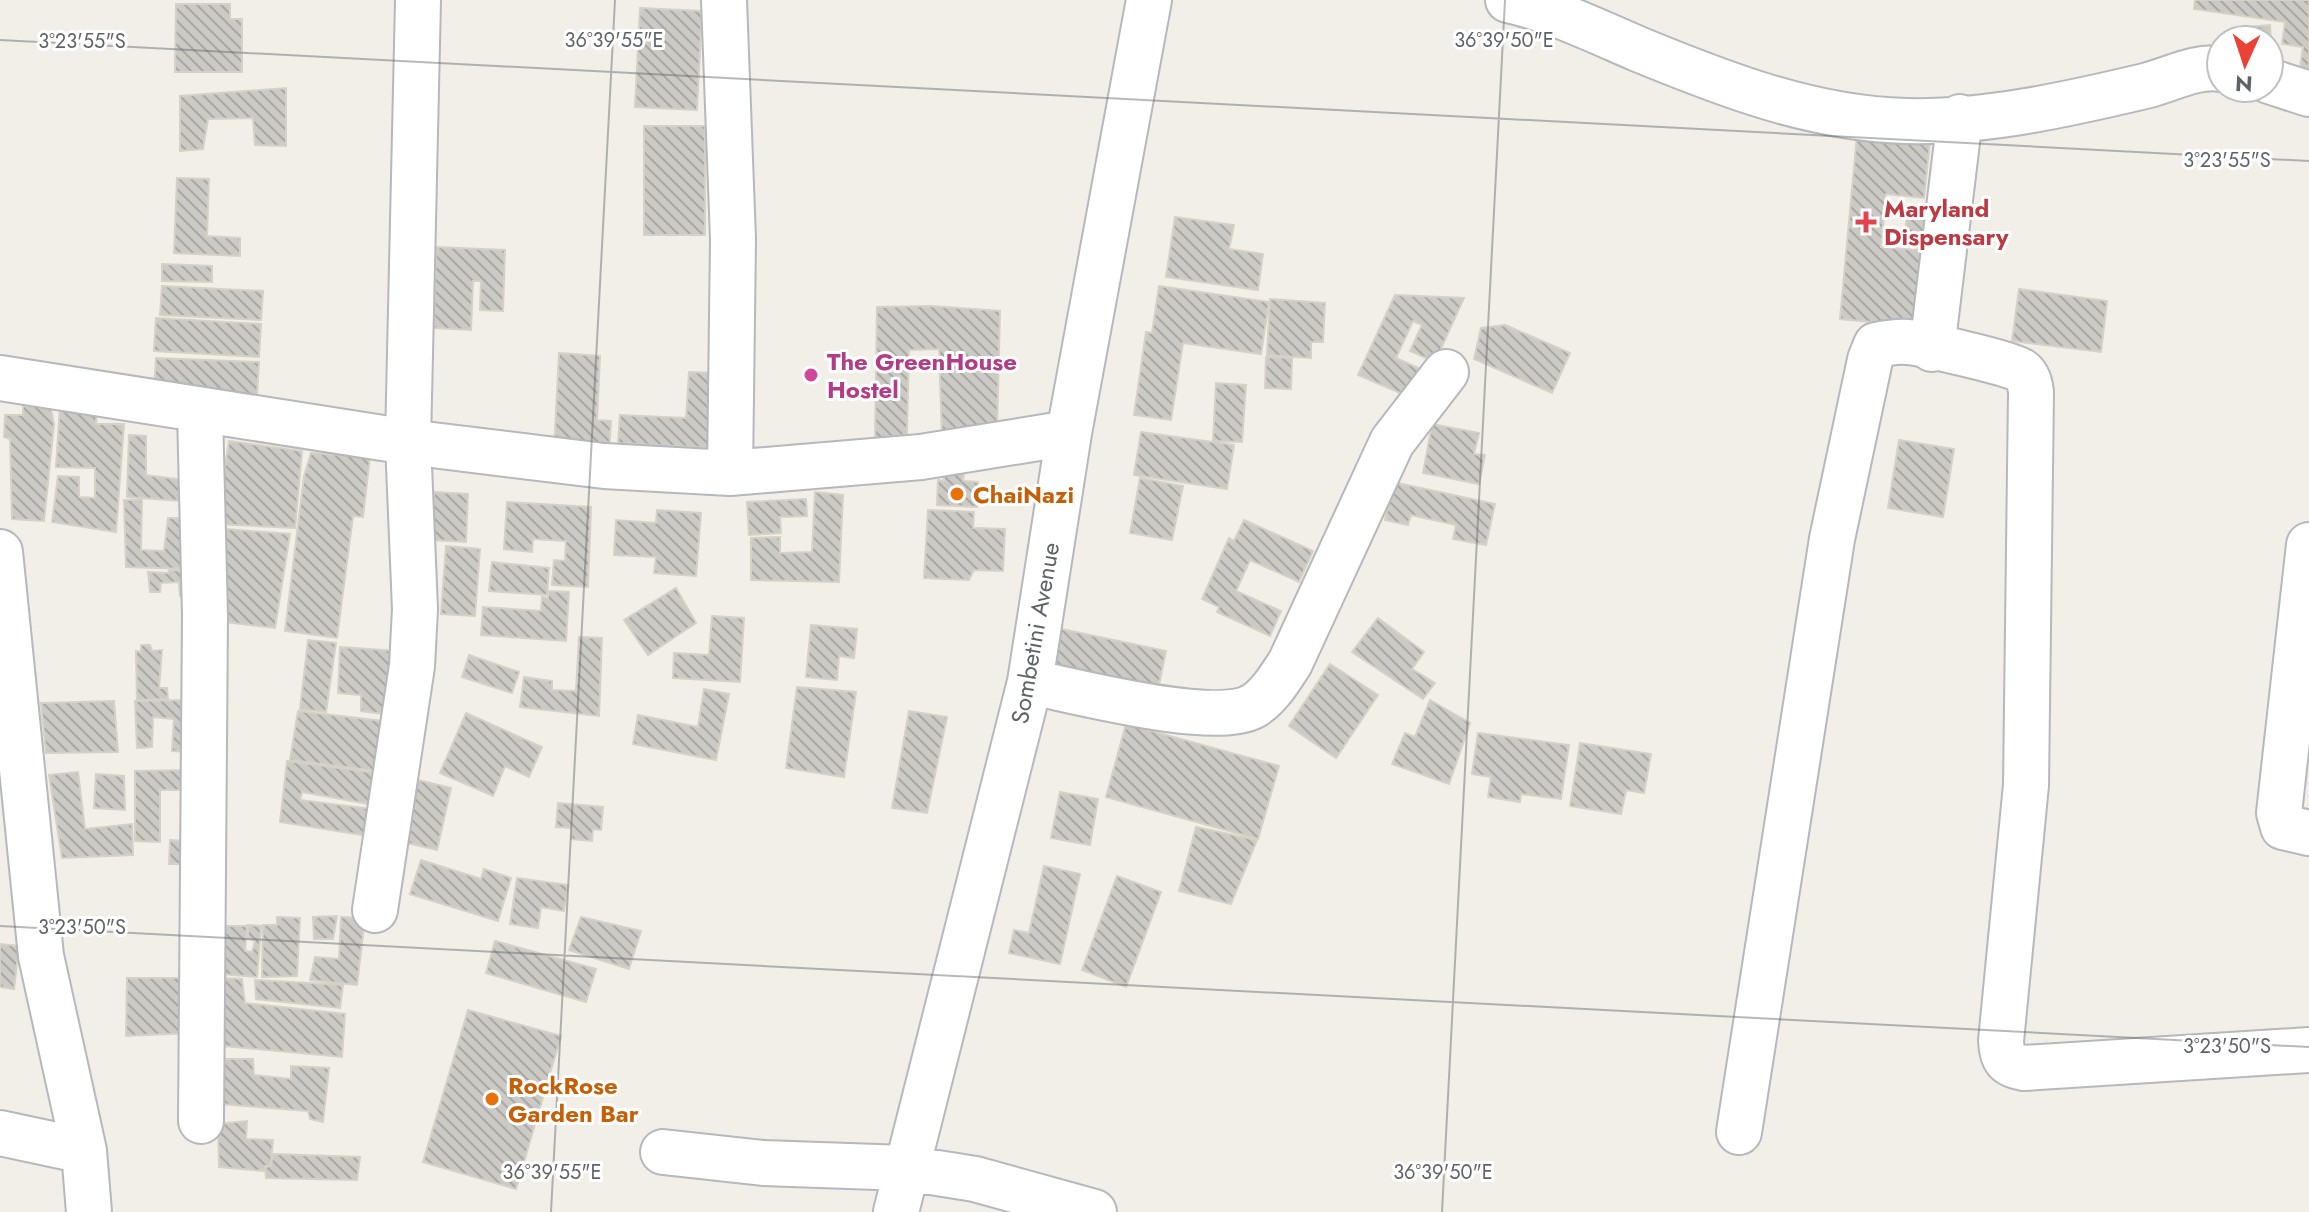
<svg xmlns="http://www.w3.org/2000/svg" width="2309" height="1212" font-family="Jost,sans-serif">
  <style>
    .building { fill: url(#building-back-hatch); stroke: #d6d1c6; stroke-width: 2 }
    .lines { fill: none; stroke-linecap: round; stroke-linejoin: round }
    .minor-casing { stroke: #b5b8bc; stroke-width: 48 }
    .minor { stroke: #fff; stroke-width: 44 }
    .ticks { fill: none; stroke: #5f6368; stroke-width: 2; stroke-opacity: 0.45 }
    .health-dot { fill: #e0444e; stroke: #fff; stroke-width: 3 }
    .hotel-dot { fill: #d1479c; stroke: #fff; stroke-width: 3 }
    .food-dot { fill: #e8710a; stroke: #fff; stroke-width: 3 }
    .labels { text-anchor: middle; dominant-baseline: central; stroke-width: 6; stroke-linejoin: round; paint-order: stroke }
    .health-label { font-size: 24px; font-weight: bold; fill: #be3a42; stroke: #fff; text-anchor: start }
    .hotel-label { font-size: 24px; font-weight: bold; fill: #b23c85; stroke: #fff; text-anchor: start }
    .food-label { font-size: 24px; font-weight: bold; fill: #c56008; stroke: #fff; text-anchor: start }
    .street-label { font-size: 24px; fill: #5f6368; stroke: #fff }
    .ticks-label { font-size: 20px; text-anchor: middle; fill: #5f6368; stroke: #fff; stroke-width: 6; stroke-linejoin: round; paint-order: stroke }
  </style>
  <defs>
    <pattern id="building-back-hatch" width="6" height="6" patternUnits="userSpaceOnUse" patternTransform="scale(2)"><rect width="6" height="6" fill="#cccac5"/><path d="M-1 5l2 2M0 0l6 6M5-1l2 2" fill="none" stroke="#a9a8a4"/></pattern>
  </defs>
  <rect width="100%" height="100%" fill="#f1efe8"/>
  <path class="building" d="M2195,0H2309V75L2299,74L2303,47L2282,44L2285,22L2194,9Z
    M176,4H230V19H242V72H175Z
    M640,8L702,11L697,110L635,107Z
    M2270,25L2272,54H2269V40H2237L2236,28Z
    M286,88V146L255,145L253,118L208,119L203,149L180,151V96Z
    M644,126H705V235H644Z
    M1857,135L1930,142L1924,198L1886,194L1881,247L1916,250L1917,234L1905,233L1908,208L1934,210L1923,327L1840,319Z
    M177,178L209,179L207,236L240,238V256L174,253Z
    M1175,217L1234,225L1229,249L1263,254L1258,290L1166,277Z
    M436,247L505,250L503,311L480,310L481,281H473L471,330L434,328Z
    M162,264L212,266V282L162,281Z
    M162,286L263,291L261,320L160,315Z
    M1159,286L1269,302L1261,354L1183,343L1171,420L1134,415L1146,332L1152,333Z
    M2019,289L2107,301L2101,352L2012,341Z
    M1395,295L1464,298L1435,362L1410,351L1422,325L1413,321L1396,358L1429,373L1414,399L1358,375Z
    M1270,299L1325,303L1323,342H1311V358L1267,355Z
    M931,306L1000,311L997,434L942,437L939,349L909,350L907,434L875,439L877,307Z
    M156,318L261,324L259,357L154,351Z
    M1505,325L1570,353L1552,393L1474,359L1481,328Z
    M559,353L600,356L597,420L611,421L609,454L554,451Z
    M1266,357L1292,358L1291,389L1265,388Z
    M156,358L259,362L257,395L154,390Z
    M689,372L715,373L711,448L618,443L620,415L686,418Z
    M1216,383L1246,385L1242,442L1213,441Z
    M50,404L54,424L44,521L12,519L10,439L4,437L5,415H23V406Z
    M60,405L97,406L96,424H124L116,532L52,522L58,476L79,477V497L95,498V468L56,467Z
    M1432,424L1479,433L1474,454L1485,455L1479,484L1423,473Z
    M1141,432L1234,445L1227,489L1134,475Z
    M129,435L146,436V475L185,480L181,501L127,497Z
    M1899,440L1954,449L1943,517L1888,508Z
    M229,441L302,451L295,528L216,524Z
    M311,453L370,457L363,517L353,516L337,638L285,631L304,476Z
    M944,471L964,472L963,481L978,482L977,507L937,505L938,480L944,481Z
    M1140,478L1183,486L1172,540L1130,533Z
    M1393,482L1495,504L1486,545L1453,539L1456,525L1411,515L1408,525L1385,520Z
    M434,492L468,494L466,542L432,540Z
    M815,492L843,495L839,582L751,580V538L780,537V553L812,552Z
    M806,499L807,516L780,517L781,533L749,535L747,502Z
    M124,500H142L141,550L164,551L168,518H191L189,569L126,567Z
    M507,502L591,507L588,587L552,585L554,560L565,561L566,541L533,539L532,552L504,549Z
    M657,510L701,513L696,576L654,573L656,557L614,555L616,520L656,523Z
    M928,510L974,512L973,528L1005,529L1003,571L974,570L969,580L924,578Z
    M1244,520L1313,551L1299,582L1250,560L1236,591L1281,611L1270,636L1217,612L1219,607L1202,599L1229,538L1234,541Z
    M225,529L290,534L275,628L217,621Z
    M446,546L480,549L475,616L441,614Z
    M492,562L549,568L547,595L489,591Z
    M169,570L188,571V595L180,596L179,582L161,583L160,592H150L148,572L168,573Z
    M676,588L696,623L648,655L624,620Z
    M548,591L569,592L566,641L481,635L483,607L541,611L542,597L548,598Z
    M712,616L744,618L740,682L673,678L674,653L709,655Z
    M1378,618L1424,652L1412,669L1435,683L1423,699L1352,652Z
    M811,625L857,629L854,658L839,656L837,680L806,677Z
    M1057,628L1166,651L1156,699L1046,676Z
    M579,637L602,638L599,716L520,707L524,677L552,681V690L576,691Z
    M308,640L336,643L326,712L300,709Z
    M141,645H150L152,651L162,650L159,688H167L168,699L137,700L136,651L141,652Z
    M340,647L397,651L392,715L361,711V695L338,693Z
    M469,655L519,672L512,693L462,677Z
    M1330,664L1378,695L1336,758L1289,726Z
    M797,687L856,692L844,777L786,768Z
    M704,689L729,694L716,760L633,744L638,715L698,727Z
    M192,700L189,752L172,751L174,719L153,717L152,747L137,748L135,701Z
    M1430,700L1470,723L1449,784L1392,764L1405,733L1415,737Z
    M114,701L118,752L46,753L41,703Z
    M298,711L391,722L385,772L290,760Z
    M909,711L947,717L927,813L892,808Z
    M466,713L542,747L529,777L505,766L493,796L440,773Z
    M1126,724L1279,766L1258,839L1106,797Z
    M1478,733L1569,745L1561,799L1521,794L1520,802L1488,797L1491,777L1472,774Z
    M1580,743L1651,754L1644,793L1626,790L1621,814L1570,806Z
    M287,761L384,774L380,806L302,792L300,800L380,810L375,837L280,822Z
    M191,770L192,790H160V842L135,841V771Z
    M78,772L85,829L132,824L133,855L62,858L49,775Z
    M96,774L124,776L125,810L94,808Z
    M418,780L451,788L437,850L403,842Z
    M1060,792L1098,799L1090,845L1051,838Z
    M558,803L603,807L601,830L593,829L592,841L571,839L572,828L556,827Z
    M1196,827L1257,840L1231,904L1179,891Z
    M170,840L199,842L197,864H169Z
    M421,860L481,879L484,869L511,878L498,921L410,894Z
    M1044,866L1080,874L1060,964L1009,953L1014,930L1029,933Z
    M1117,876L1161,892L1126,987L1082,970Z
    M517,878L568,885L564,911L541,907L538,928L510,924Z
    M337,916L333,939H314L313,917Z
    M277,917L300,918L297,976L262,977L263,925H277Z
    M341,917L365,918L357,985L310,980L315,957L339,959Z
    M581,917L641,931L629,969L569,950Z
    M248,925L261,926L257,977L221,974L220,926H247L245,951L252,952L255,941L248,938Z
    M495,941L596,969L586,1002L486,973Z
    M0,944L19,946L14,989L0,987Z
    M127,978H192L191,1033L126,1036Z
    M222,978L242,979L245,1003L345,1014L342,1057L224,1046Z
    M255,980L343,985L340,1008L256,999Z
    M468,1010L561,1036L516,1189L423,1162Z
    M218,1059H253L254,1075L291,1079V1066L329,1068L323,1122L310,1119L308,1111L220,1104Z
    M247,1121L246,1139L273,1140L271,1163L263,1171L219,1167L218,1124Z
    M273,1154L360,1157L357,1180L266,1178L265,1166H271Z"/>
  <g class="lines">
    <g class="minor-casing">
      <path id="minor" d="M724,0L733,239L730,473
        M1508,0C1553,10 1596,31 1638,49C1723,84 1813,119 1906,121C1985,123 2069,104 2145,86C2170,80 2195,65 2221,69
        M2269,81L2309,94
        M1932,349L1960,117
        M0,378L408,442L604,466L730,473L921,457L1069,433
        M200,412L205,616L201,1121
        M2309,545L2279,813L2283,827L2309,833
        M0,552L41,956L84,1151L89,1212
        M1030,682C1076,691 1218,729 1255,705C1270,695 1280,678 1290,663L1392,442L1446,372
        M375,910L412,666L415,609L408,442L418,0
        M1739,1132L1832,539L1870,360L1876,345C1886,343 1898,341 1908,342C1921,343 2013,364 2020,370C2028,375 2030,383 2031,392L2026,785L2001,1041C2002,1059 2006,1065 2024,1068L2309,1050
        M0,1133L84,1151
        M663,1152L763,1163L906,1168L975,1179L1094,1212
        M896,1212L1030,682L1069,433L1149,0"/>
    </g>
    <use href="#minor" class="minor"/>
  </g>
  <path class="ticks" d="M0,40L2309,161M0,926L2309,1047M551,1212L615,0M1442,1212L1505,0"/>
  <path class="health-dot" d="M1862 210h8v8h8v8h-8v8h-8v-8h-8v-8h8z"/>
  <circle class="hotel-dot" cx="811" cy="375" r="8"/>
  <g class="food-dot">
    <circle cx="957" cy="494" r="8"/>
    <circle cx="492" cy="1099" r="8"/>
  </g>
  <g class="labels">
    <g class="health-label">
      <text x="1884" y="208">Maryland<tspan x="1884" dy="28">Dispensary</tspan></text>
    </g>
    <g class="hotel-label">
      <text x="827" y="361">The GreenHouse<tspan x="827" dy="28">Hostel</tspan></text>
    </g>
    <g class="food-label">
      <text x="973" y="494">ChaiNazi</text>
      <text x="508" y="1085">RockRose<tspan x="508" dy="28">Garden Bar</tspan></text>
    </g>
    <g class="street-label">
      <text transform="translate(1035 633) rotate(-80)">Sombetini Avenue</text>
    </g>
  </g>
  <g class="ticks-label">
    <text x="614" y="47">36°39'55"E</text>
    <text x="1504" y="47">36°39'50"E</text>
    <text x="82" y="48">3°23'55"S</text>
    <text x="2227" y="167">3°23'55"S</text>
    <text x="82" y="934">3°23'50"S</text>
    <text x="2227" y="1053">3°23'50"S</text>
    <text x="552" y="1179">36°39'55"E</text>
    <text x="1443" y="1179">36°39'50"E</text>
  </g>
  <g transform="translate(2245 64) rotate(183)"><circle r="38" fill="#ffffff" stroke="#bfc1c3" stroke-width="2"/>
  <path d="M0-6L14 30L0 20L-14 30Z" fill="#ea4335"/>
  <text y="-12" font-size="22" font-weight="bold" text-anchor="middle" fill="#5f6368">N</text>
  </g>
</svg>
